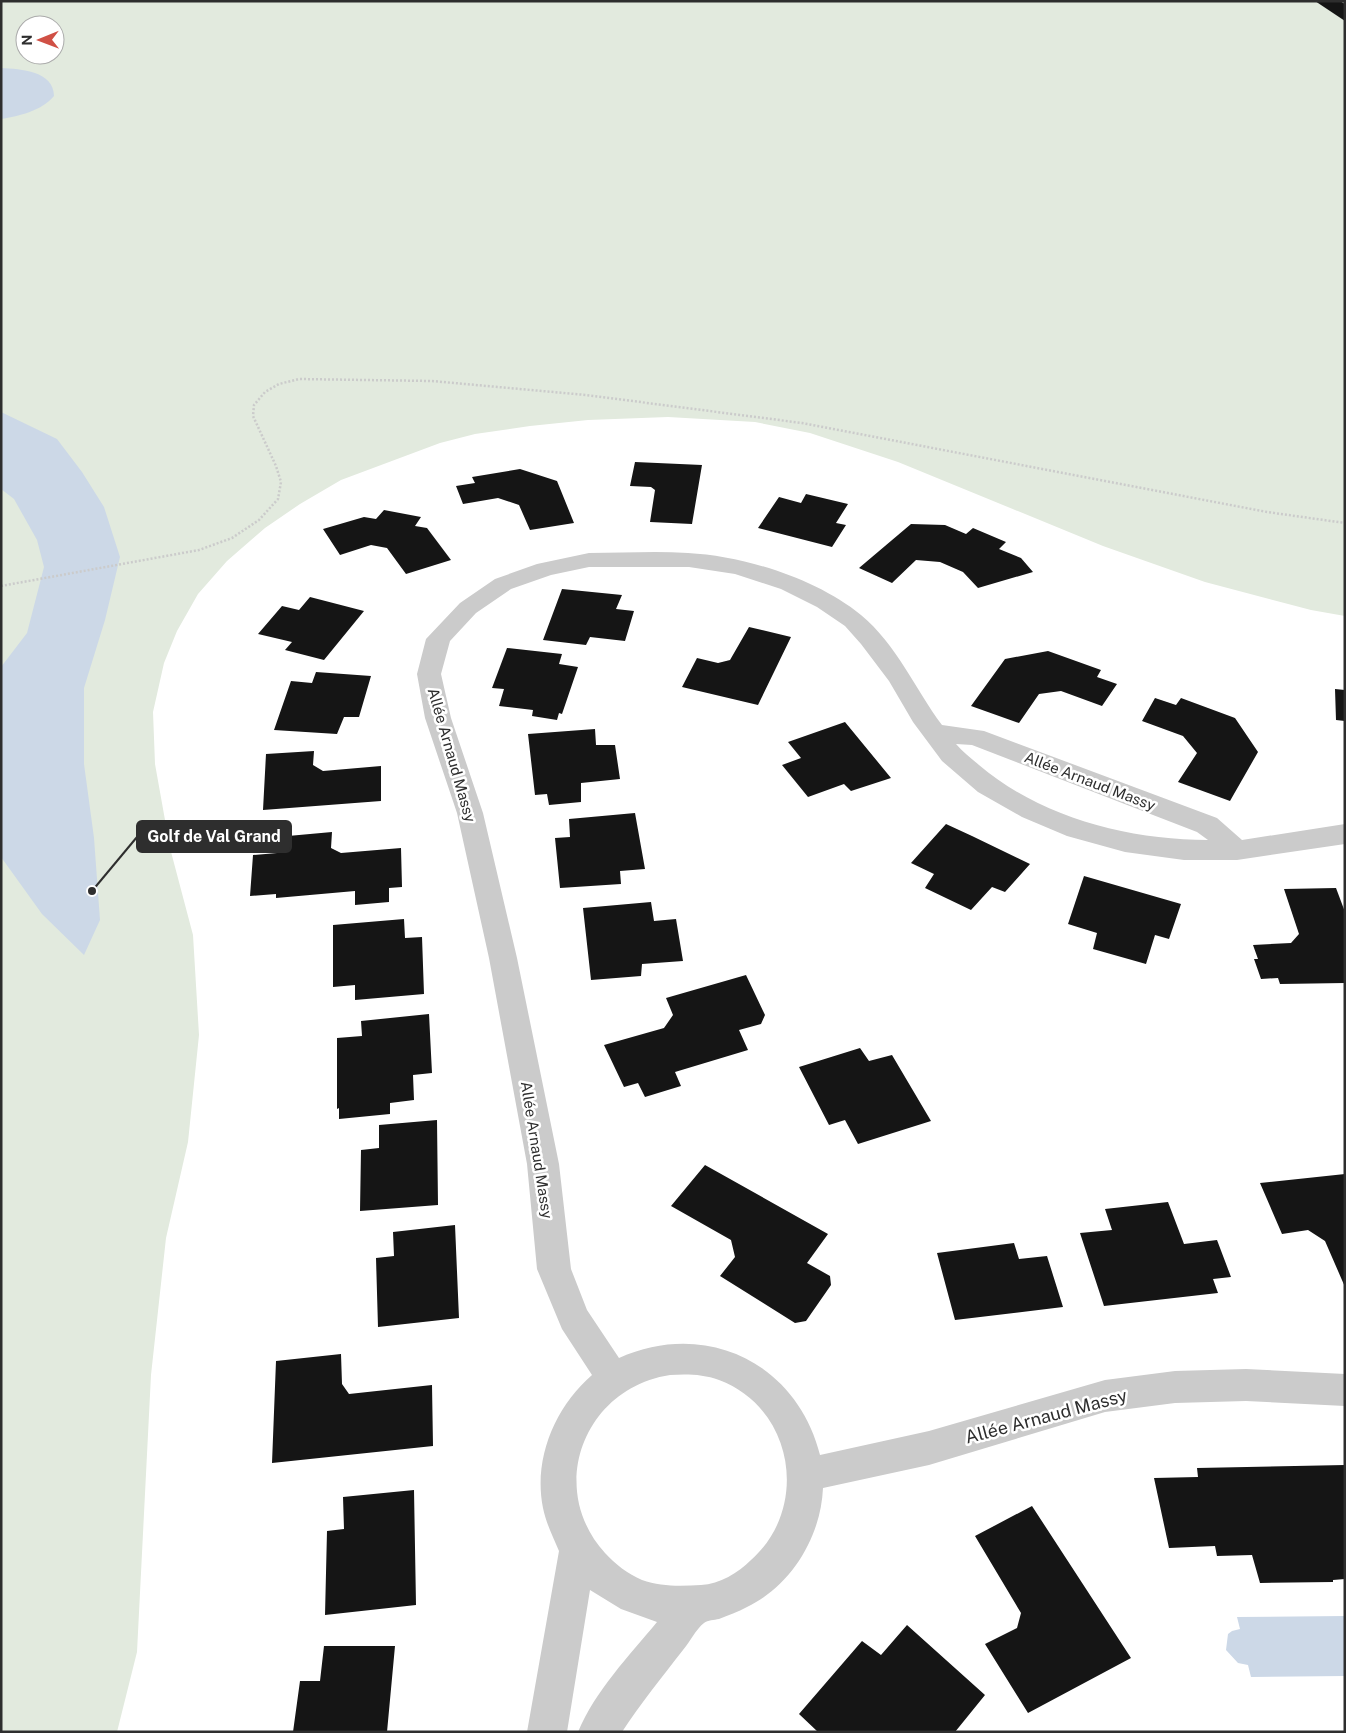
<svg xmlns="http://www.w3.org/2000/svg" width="1346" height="1733" font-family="'Public Sans',sans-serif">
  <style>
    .green { fill: #e2eade; fill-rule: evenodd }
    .water { fill: #ccd8e7 }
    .building { fill: #151515 }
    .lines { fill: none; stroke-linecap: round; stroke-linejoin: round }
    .path { stroke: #cbcbcb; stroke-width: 2.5; stroke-dasharray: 2 2; stroke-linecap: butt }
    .street { fill: #cbcbcb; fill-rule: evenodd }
    .labels { text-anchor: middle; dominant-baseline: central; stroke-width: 5; stroke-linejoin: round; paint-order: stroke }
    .street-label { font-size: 15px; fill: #2e2e2e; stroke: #fff }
    .near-street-label { font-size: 18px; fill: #2e2e2e; stroke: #fff }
    .leader { fill: none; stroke: #2e2e2e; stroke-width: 2 }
    .callout-dot { fill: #2e2e2e; stroke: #fff; stroke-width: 2 }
    .callout { fill: #2e2e2e; stroke: #2e2e2e; stroke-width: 2 }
    .callout-label { font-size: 16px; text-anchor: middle; font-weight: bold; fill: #fff }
  </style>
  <rect width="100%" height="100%" fill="#fff"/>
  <path class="green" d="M1,1H1345V616L1311,610L1205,582L1103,546L898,462L810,433L755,422L668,417L588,420L530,426L475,434L440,443L341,480L300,504L265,528L227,561L198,594L177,631L164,663L153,712L155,764L170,848L193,935L199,1035L188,1142L166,1238L151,1375L137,1652L117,1732H1ZM25,25H55V55H25Z"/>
  <path class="water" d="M1,68C21,69 54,71 54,96C41,111 20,116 1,119Z
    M1,412L57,439L82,472L104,507L120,557L105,620L84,688V764L94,838L100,920L84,955L42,914L1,857V667L27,633L44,567L37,540L14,499L1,489Z
    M1345,1616V1676L1251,1677L1248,1665L1238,1663L1226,1650L1228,1634L1232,1631L1240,1629L1237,1617Z"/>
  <path class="building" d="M1315,1H1340L1345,4V21Z
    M635,462L702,465L692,524L650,522L655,490L651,487L630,486Z
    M520,469L557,481L574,523L530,530L519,505L498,498L463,504L456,486L475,483L472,477Z
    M806,494L848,504L836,523L846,525L832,547L758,528L779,497L801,503Z
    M384,510L421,517L415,526L427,528L451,560L406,574L387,548L371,545L340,555L323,529L364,517L376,519Z
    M911,524L945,525L966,534L973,528L1006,542L999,549L1021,558L1033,572L978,588L963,572L940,562L916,560L892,583L859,568Z
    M562,589L622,595L616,609L634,611L625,641L590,637L586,645L543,640Z
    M310,597L364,611L324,660L285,650L292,642L258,634L282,606L299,610Z
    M749,627L791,637L758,705L682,687L697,658L718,663L730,660Z
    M507,648L562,654L559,664L578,667L562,714L559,713L557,720L532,716L533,710L499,706L504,689L492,688Z
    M1048,651L1101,670L1097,677L1117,684L1102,706L1061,691L1039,694L1019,723L971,706L1005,659Z
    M316,672L371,676L359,717H344L337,734L274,730L291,681L312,683Z
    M1335,689L1345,690V721L1336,720Z
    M1155,698L1176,705L1181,698L1235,718L1258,752L1230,801L1178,782L1197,753L1183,736L1142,721Z
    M845,722L891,778L851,791L844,784L808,797L782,765L801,758L788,742Z
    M595,729L596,745H615L620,779L581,783V802L549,805L547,794L535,795L528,734Z
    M314,751L313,765L323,771L381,766V801L263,810L266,754Z
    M635,813L645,869L620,871L621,884L560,888L555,838L570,837L569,819Z
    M946,824L972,836L1030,864L1005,892L992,887L971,910L925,888L934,874L911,863Z
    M332,832L331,848L341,853L401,848L402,887L389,888V902L355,905V891L276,898V894L250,896L253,855L277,853V837Z
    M1084,876L1181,904L1169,939L1155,935L1146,964L1093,949L1097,933L1068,924Z
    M1336,888L1345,912V983L1280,984L1278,978L1261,979L1254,959H1258L1253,945L1291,943L1299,934L1284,889Z
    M651,902L654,921L676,919L683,961L642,964L641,976L591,980L583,908Z
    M404,919L405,938L422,937L424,994L355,1000V985L333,987V925Z
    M746,975L765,1015L761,1024L739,1030L748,1050L675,1072L681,1086L645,1097L638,1083L624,1087L604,1045L664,1028L673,1015L666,998Z
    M429,1014L432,1073L413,1075L414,1100L390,1103V1114L339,1119V1108L337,1109V1038L362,1036L361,1021Z
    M860,1048L869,1061L892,1055L931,1121L858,1144L845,1120L829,1125L799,1067Z
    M437,1120L438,1205L360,1211L361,1150L379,1148V1125Z
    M705,1165L828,1234L807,1263L830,1276L831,1285L806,1321L795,1323L720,1276L735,1257L731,1240L671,1206Z
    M1345,1174V1287L1325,1241L1308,1230L1282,1234L1260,1183Z
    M1168,1202L1184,1244L1217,1240L1231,1277L1213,1279L1218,1293L1104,1306L1080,1233L1112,1230L1105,1209Z
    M455,1225L459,1318L378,1327L376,1258L394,1256L393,1232Z
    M1014,1243L1019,1259L1047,1256L1063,1307L955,1320L937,1253Z
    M341,1354L342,1384L349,1394L432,1385L433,1446L272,1463L276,1361Z
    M1345,1465V1579L1333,1580V1582L1260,1583L1252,1555L1217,1556L1215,1546L1169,1548L1154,1478L1198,1477L1197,1468Z
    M414,1490L416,1605L325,1615L327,1531L344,1529L343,1497Z
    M1032,1506L1131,1658L1028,1713L985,1644L1017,1628L1021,1613L975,1536Z
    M907,1625L985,1695L955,1732H818L799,1714L862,1641L881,1655Z
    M324,1646H395L387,1732H293L300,1681H320Z"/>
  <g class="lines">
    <path class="path" d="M1,586L199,550L232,538L259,520L278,499L281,482L276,466L253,416L254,405L265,392L279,384L299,379L432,381L586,395L802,423L1267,512L1345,523"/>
    <path class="street" d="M589,553C622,553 655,551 688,553C745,556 817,579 861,615C897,645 915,689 942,725L984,731L1217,818L1242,840L1345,824V844L1237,860H1184L1125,852L1067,836L1022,817L978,792L942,761L913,722L889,681L861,644L845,626L817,607L781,589L735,574L689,567H589L551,575L511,589L476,613L450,641L441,674L451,718L483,813L517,958L559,1164L571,1269L587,1310L619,1358C706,1319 797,1363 820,1455L929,1431L1105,1380L1175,1371L1246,1369L1345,1374V1406L1246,1401L1175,1403L1105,1412L929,1465L823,1488C821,1537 791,1586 747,1607C738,1612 728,1615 719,1619C714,1620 708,1620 704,1623C696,1629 690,1642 683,1650C662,1677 641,1703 622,1732H578C595,1691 629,1656 657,1622L621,1609L590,1590L567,1732H527L559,1551C553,1537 546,1523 543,1508C533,1459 555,1407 592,1375L562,1329L537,1269L527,1164L489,958L457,813L425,718L417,674L426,639L460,603L495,579L537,564ZM956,744L972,745L1197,832L1208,840C1128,840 1040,817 979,765C971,758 963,752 956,744ZM670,1375C686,1374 703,1374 719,1380C794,1408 810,1508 751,1560C738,1573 720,1584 701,1585C682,1586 661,1587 642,1580C628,1574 615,1564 605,1553C546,1488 584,1388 670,1375Z"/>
  </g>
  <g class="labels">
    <g class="street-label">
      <text transform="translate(452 755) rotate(74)">Allée Arnaud Massy</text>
      <text transform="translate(1090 781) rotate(21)">Allée Arnaud Massy</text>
      <text transform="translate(537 1150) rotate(81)">Allée Arnaud Massy</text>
    </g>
    <g class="near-street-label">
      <text transform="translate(1046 1416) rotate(-15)">Allée Arnaud Massy</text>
    </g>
  </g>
  <path class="leader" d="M92 891L137 837"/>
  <circle class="callout-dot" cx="92" cy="891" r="5"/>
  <rect class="callout" x="137" y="821" width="154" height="31" rx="5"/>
  <g class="callout-label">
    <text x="214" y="842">Golf de Val Grand</text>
  </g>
  <rect width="1346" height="1733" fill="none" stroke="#2e2e2e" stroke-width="5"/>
  <g transform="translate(40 40) rotate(269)"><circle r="24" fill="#ffffff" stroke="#ababab"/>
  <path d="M0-4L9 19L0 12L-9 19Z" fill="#d05045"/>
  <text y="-8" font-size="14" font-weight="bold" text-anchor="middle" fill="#2e2e2e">N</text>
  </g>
</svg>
